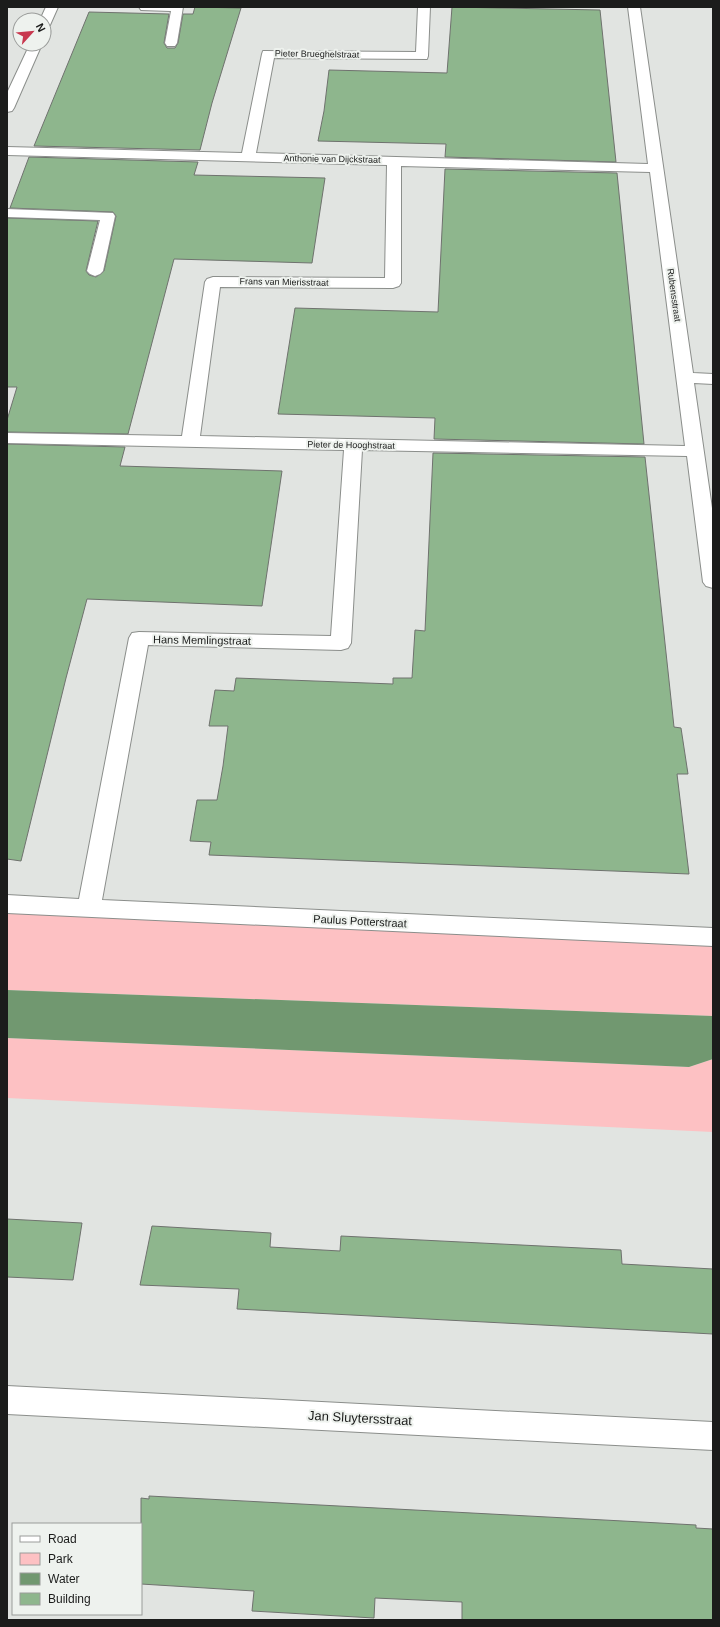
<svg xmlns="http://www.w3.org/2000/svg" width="720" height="1627" font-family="Arial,sans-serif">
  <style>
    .green { fill: #fdc1c3 }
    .water { fill: #719870 }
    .building { fill: #8eb68d; stroke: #6f726e }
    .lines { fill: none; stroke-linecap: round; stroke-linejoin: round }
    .lane-casing { stroke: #8b8e8b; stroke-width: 2 }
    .street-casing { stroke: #8b8e8b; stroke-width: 2 }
    .lane { fill: #fff; fill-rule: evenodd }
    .street { fill: #fff; fill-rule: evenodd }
    .labels { text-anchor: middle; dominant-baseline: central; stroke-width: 4; stroke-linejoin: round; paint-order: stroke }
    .far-street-label { font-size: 9px; fill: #1b1c1b; stroke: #eef2ee }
    .street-label { font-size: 11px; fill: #1b1c1b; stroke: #eef2ee }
    .near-street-label { font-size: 13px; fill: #1b1c1b; stroke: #eef2ee }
  </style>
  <rect width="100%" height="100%" fill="#e1e4e1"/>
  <path class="green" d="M7,912L713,939V1016L7,990Z
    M7,1038L689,1067L713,1059V1132L7,1098Z"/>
  <path class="water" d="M7,990L713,1016V1059L689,1067L7,1038Z"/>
  <path class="building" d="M195,7L241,8L212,103L200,150L34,146L89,12L169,14L164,43L167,48H175L178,43L183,14H193Z
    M452,7L600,10L616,162L445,157L446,144L318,141L324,111L329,70L447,73Z
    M29,157L198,162L194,175L325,178L312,263L174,259L128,434L7,432V420L17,387H7V218L98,221L86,271L89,275L96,277L104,271L116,216L113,212L10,208Z
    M445,169L617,173L644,444L434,439L435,418L278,414L295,308L438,312Z
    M7,444L125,447L120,466L282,471L262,606L87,599L66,678L21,861L7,859Z
    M433,453L645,457L674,727L681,728L688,774H677L689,874L209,855L211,842L190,841L197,800H217L223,766L228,726H209L215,690L234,691L236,678L393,684V678H412L415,630L425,631Z
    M7,1219L82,1223L73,1280L7,1277Z
    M152,1226L271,1233L270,1247L340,1251L341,1236L621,1250L622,1264L713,1269V1334L237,1309L239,1289L140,1285Z
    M149,1496L623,1521L696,1525V1528L713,1529V1620H462V1602L375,1598L374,1618L252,1611L254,1591L141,1584V1498L149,1499Z"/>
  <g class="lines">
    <g class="lane-casing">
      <path id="lane" d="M139,7H183L177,43L175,46H167L165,43L171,11L141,10Z
        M7,209L113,213L115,216L103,271L100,274L95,276L90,274L87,271L100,220L7,217Z"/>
    </g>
    <g class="street-casing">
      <path id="street" d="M46,7H58L50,25L48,28L44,29V20H40Z
        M418,7H430L428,56L427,59L274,58L256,153L648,164L628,7H640L693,373L713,374V384L694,383L713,515V588L706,586L703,582L687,456L362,450L351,643L348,648L341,650L148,645L102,900L713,928V946L7,913V895L79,899L129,638L132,633L139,632L331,636L344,450L7,443V433L182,436L205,282L207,279L213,277L385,278L387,165L7,155V147L242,153L262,54L263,51L416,52ZM401,166L650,172L685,446L200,436L220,287L393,288L399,286L401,283Z
        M30,44H42L14,108L12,111L7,112V93Z
        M7,1386L713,1422V1450L7,1414Z"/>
    </g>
    <use href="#lane" class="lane"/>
    <use href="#street" class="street"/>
  </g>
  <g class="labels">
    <g class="far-street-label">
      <text transform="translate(317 54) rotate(1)">Pieter Brueghelstraat</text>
      <text transform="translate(332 159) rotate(1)">Anthonie van Dijckstraat</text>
      <text transform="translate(284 282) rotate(1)">Frans van Mierisstraat</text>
      <text transform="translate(674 295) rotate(82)">Rubensstraat</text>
      <text transform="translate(351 445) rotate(1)">Pieter de Hooghstraat</text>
    </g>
    <g class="street-label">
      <text transform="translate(202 640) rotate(1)">Hans Memlingstraat</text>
      <text transform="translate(360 921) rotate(3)">Paulus Potterstraat</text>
    </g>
    <g class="near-street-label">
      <text transform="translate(360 1418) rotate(3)">Jan Sluytersstraat</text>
    </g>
  </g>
  <rect width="720" height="1627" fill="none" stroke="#1b1c1b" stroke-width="16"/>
  <rect x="12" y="1523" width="130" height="92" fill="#eef2ee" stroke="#9a9c9a"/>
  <rect x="20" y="1536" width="20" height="6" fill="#ffffff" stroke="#9a9c9a"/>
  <text x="48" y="1543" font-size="12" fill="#1b1c1b">Road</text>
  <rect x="20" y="1553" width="20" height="12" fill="#fdc1c3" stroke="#9a9c9a"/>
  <text x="48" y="1563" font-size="12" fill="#1b1c1b">Park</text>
  <rect x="20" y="1573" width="20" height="12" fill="#719870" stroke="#9a9c9a"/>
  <text x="48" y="1583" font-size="12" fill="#1b1c1b">Water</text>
  <rect x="20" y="1593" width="20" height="12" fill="#8eb68d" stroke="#9a9c9a"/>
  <text x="48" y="1603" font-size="12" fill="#1b1c1b">Building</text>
  <g transform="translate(32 32) rotate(63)"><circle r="19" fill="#eef2ee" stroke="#9a9c9a"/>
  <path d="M0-3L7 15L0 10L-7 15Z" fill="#c8374e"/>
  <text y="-6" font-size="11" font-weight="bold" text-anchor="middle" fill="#1b1c1b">N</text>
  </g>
</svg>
